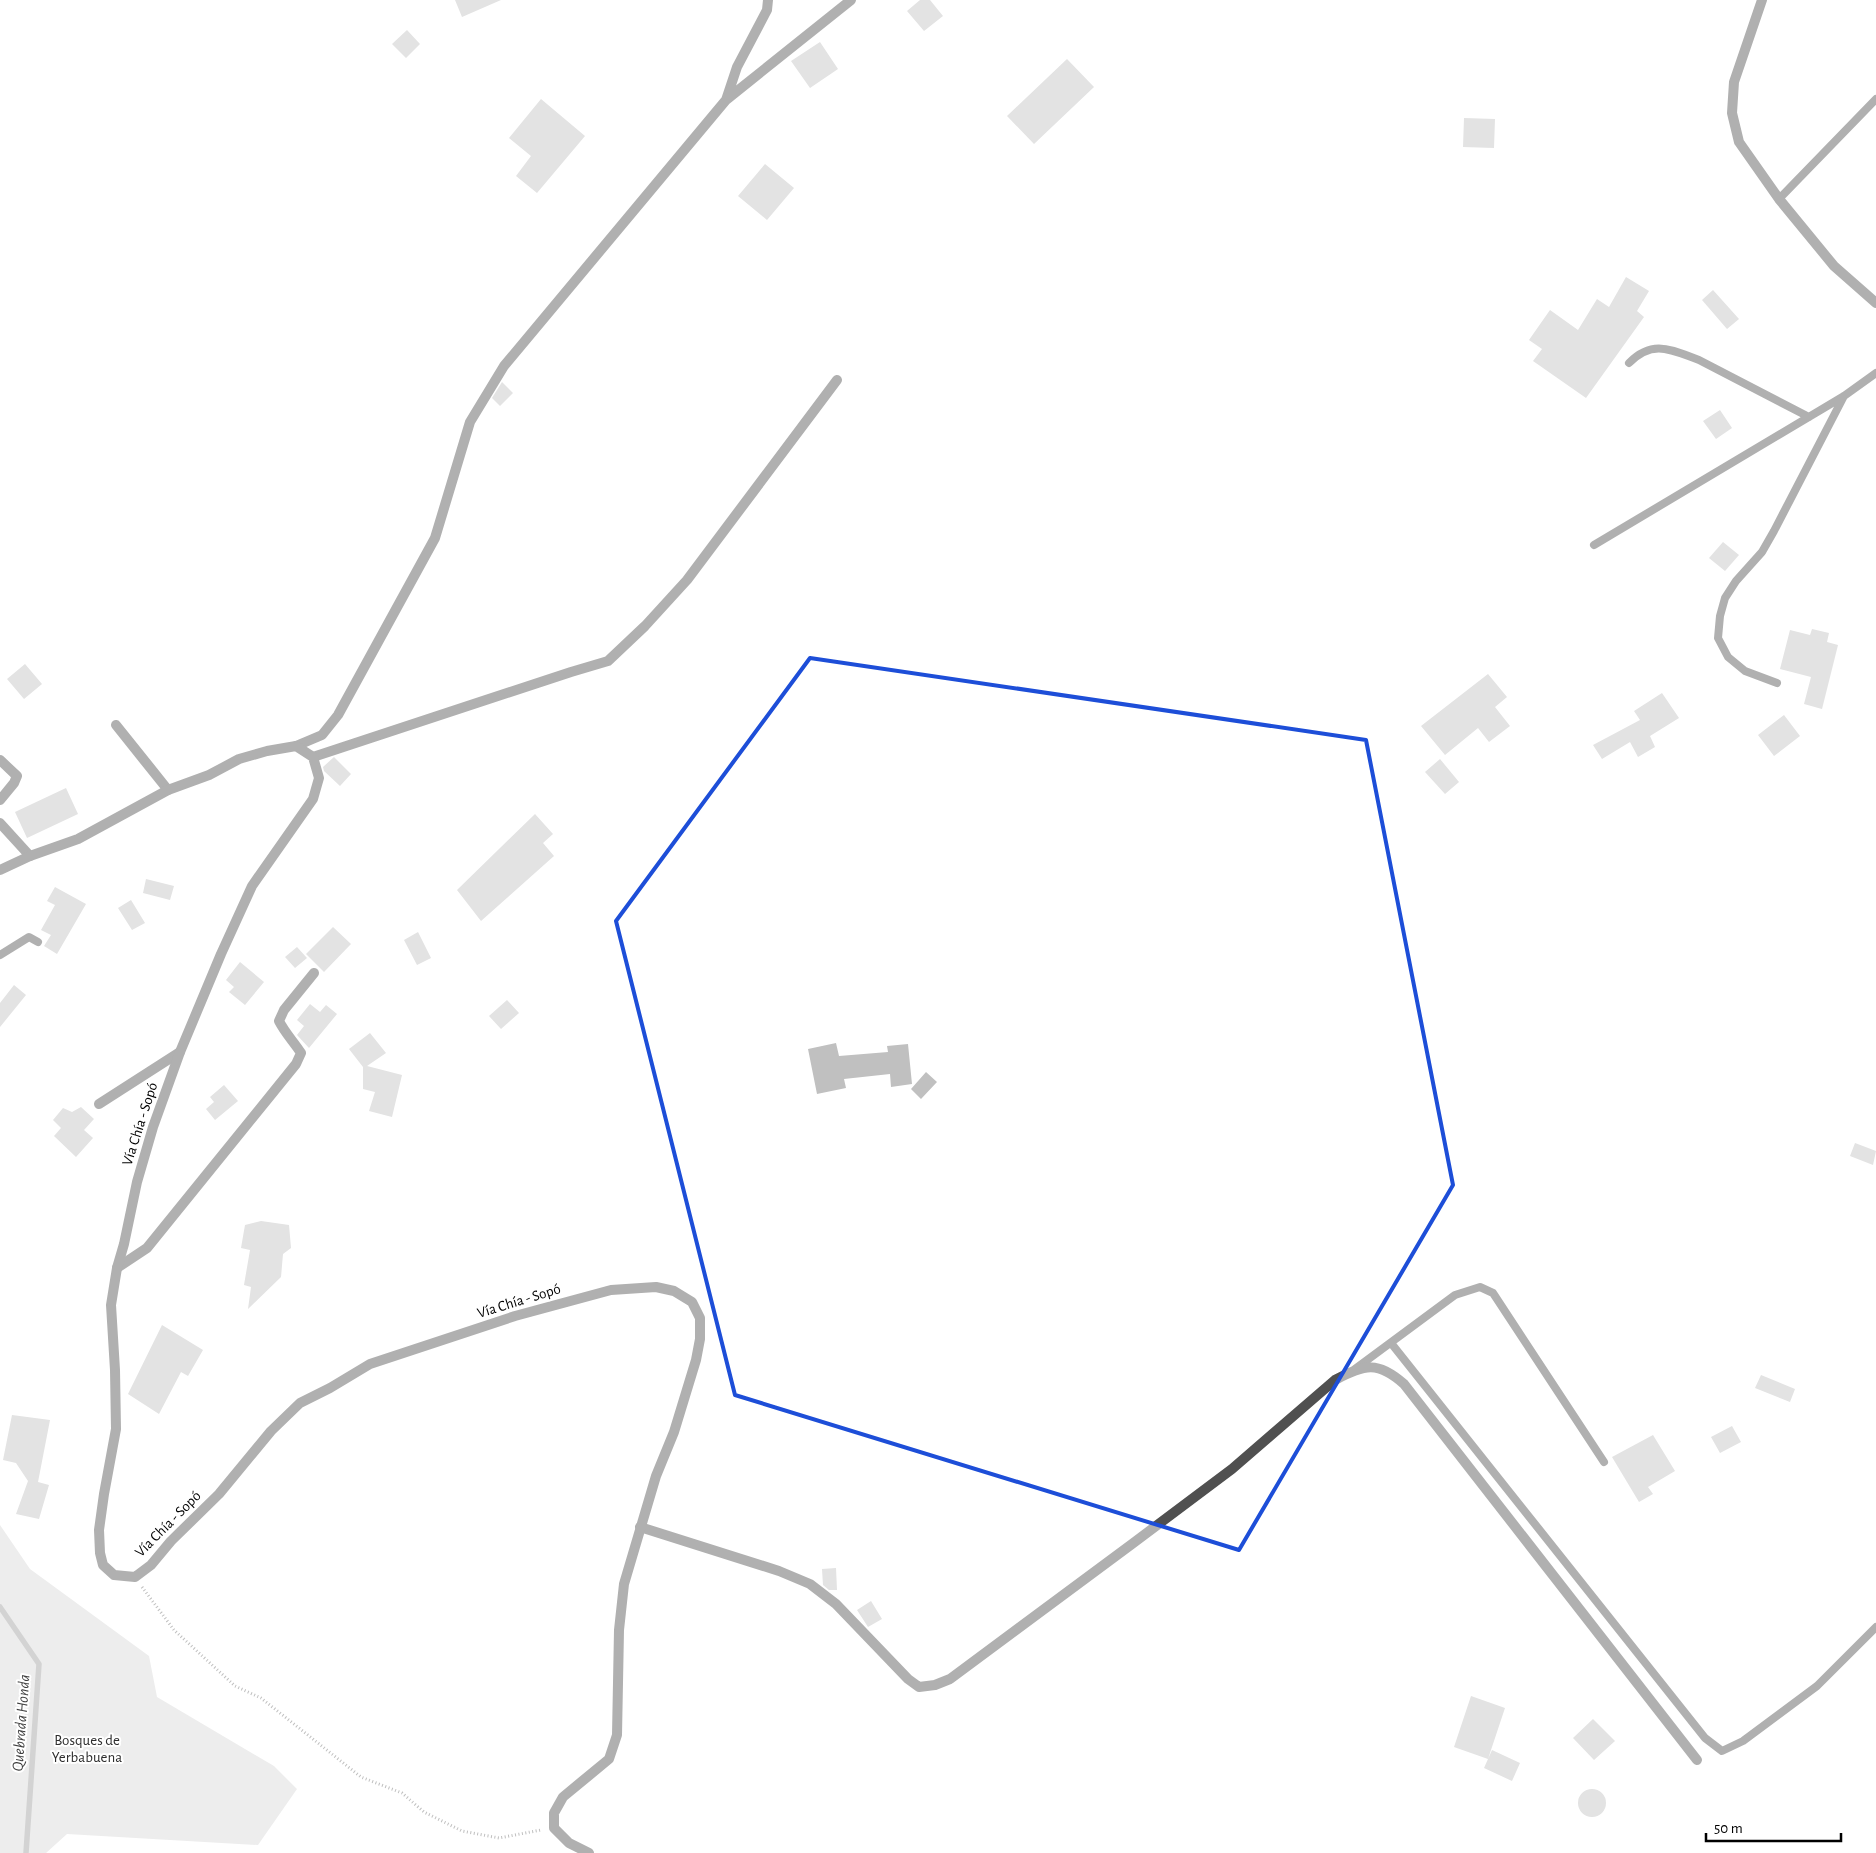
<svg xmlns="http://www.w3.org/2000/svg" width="1876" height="1853" font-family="'Alegreya Sans',sans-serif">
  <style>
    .green { fill: #d7d7d7 }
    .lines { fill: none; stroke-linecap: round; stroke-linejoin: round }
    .stream { stroke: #9e9e9e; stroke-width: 5.5 }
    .building { fill: #c0c0c0 }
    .path { stroke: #727272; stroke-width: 3; stroke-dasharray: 1 2.5; stroke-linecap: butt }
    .service { stroke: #505050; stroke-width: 8 }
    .minor { stroke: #505050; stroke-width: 10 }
    .tertiary { stroke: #505050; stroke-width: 10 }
    .marked { fill: none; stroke: #1d4ed8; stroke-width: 4; stroke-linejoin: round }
    .labels { text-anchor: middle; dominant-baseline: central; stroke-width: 4; stroke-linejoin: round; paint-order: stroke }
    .street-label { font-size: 15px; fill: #000; stroke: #fff }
    .park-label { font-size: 15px; fill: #2e2e2e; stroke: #fff }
    .water-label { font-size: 16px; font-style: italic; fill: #3f3f3f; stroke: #fff }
  </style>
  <rect width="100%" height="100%" fill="#fff"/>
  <path class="green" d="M0,1525L30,1569L149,1656L157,1697L274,1766L297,1789L258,1845L67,1834L46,1853H0Z"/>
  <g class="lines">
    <path class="stream" d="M0,1607L39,1664L26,1853"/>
  </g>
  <path class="building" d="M455,0H501L462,17Z
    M920,0H930L943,16L924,31L907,11Z
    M407,30L420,44L406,58L392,44Z
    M820,42L838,69L810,88L791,61Z
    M1067,59L1094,87L1034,144L1007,116Z
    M541,99L585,136L537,193L516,176L531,156L509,138Z
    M1464,118L1495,119L1494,148L1463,147Z
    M765,164L794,188L767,220L738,196Z
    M1626,277L1649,291L1637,311L1644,317L1586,398L1533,361L1542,349L1529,340L1550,310L1578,330L1597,299L1609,307Z
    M1713,290L1739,319L1727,329L1702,300Z
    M502,382L513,393L500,406L492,398Z
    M1720,410L1732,428L1716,439L1703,421Z
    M1723,542L1739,555L1725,571L1709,558Z
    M1812,629L1829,633L1827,642L1838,645L1822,709L1804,704L1811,677L1780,669L1790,630L1810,635Z
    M25,664L42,684L24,699L7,679Z
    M1488,674L1507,697L1495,707L1510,726L1489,742L1478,728L1445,755L1421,726Z
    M1662,693L1679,718L1650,736L1655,747L1638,757L1630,742L1602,759L1593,745L1640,720L1634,711Z
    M1784,715L1800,736L1774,756L1758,735Z
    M334,757L351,774L340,786L324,771L323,767Z
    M1440,759L1459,782L1445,794L1425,772Z
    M66,788L78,814L27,838L15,812Z
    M535,814L553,834L543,843L554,856L481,921L457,890Z
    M146,879L174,886L170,900L143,893Z
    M55,887L86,904L57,954L44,946L51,935L41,930L55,905L47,901Z
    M131,900L145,923L132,930L118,908Z
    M333,927L351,944L324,972L306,954Z
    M418,932L431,958L417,965L404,940Z
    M297,947L307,958L295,968L285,957Z
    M240,962L264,982L245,1005L229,992L234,987L226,980Z
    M14,985L26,995L0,1027V1003Z
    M507,1000L519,1013L501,1029L489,1016Z
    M310,1004L320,1012L326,1005L337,1014L309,1048L297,1035L304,1026L297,1020Z
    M370,1033L386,1053L367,1066L402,1075L392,1117L369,1111L375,1092L363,1089V1067L349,1049Z
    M836,1043L839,1056L888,1052L887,1046L908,1044L912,1084L891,1087L890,1074L844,1079L846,1088L817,1094L808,1049Z
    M926,1072L937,1082L921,1099L911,1089Z
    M224,1085L238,1101L215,1120L206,1109L214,1102L210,1097Z
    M81,1107L94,1119L84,1130L93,1138L76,1157L54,1136L61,1128L53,1120L63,1108L72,1112Z
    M1855,1143L1876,1151L1873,1165L1850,1156Z
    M261,1221L289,1225L291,1248L283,1254L281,1277L248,1309L251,1287L244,1285L250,1250L241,1248L245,1225Z
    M162,1325L203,1350L188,1376L181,1372L159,1414L128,1394Z
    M1761,1375L1795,1389L1790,1402L1755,1388Z
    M12,1415L50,1420L38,1482L49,1485L39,1519L16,1514L28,1481L16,1463L3,1460Z
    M1732,1426L1741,1442L1720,1453L1711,1437Z
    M1653,1435L1675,1471L1648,1487L1653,1494L1639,1502L1612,1457Z
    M836,1568L837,1590H829L823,1585L822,1569Z
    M871,1601L882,1619L868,1627L857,1610Z
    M1471,1696L1505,1708L1488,1759L1454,1747Z
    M1593,1719L1615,1741L1594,1760L1573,1738Z
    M1492,1750L1520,1763L1512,1781L1484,1768Z
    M1578 1803a14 14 0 1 1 28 0a14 14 0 1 1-28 0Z"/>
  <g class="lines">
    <path class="path" d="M142,1587L174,1630L235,1686L261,1698L361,1777L402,1793L424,1812L462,1831L499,1838L541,1830"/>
    <path class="service" d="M1779,199L1876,99
      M1629,363C1653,339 1671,350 1699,360L1809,417
      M1594,545L1844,396L1876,373
      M1777,683L1745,671L1728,657L1718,638L1720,616L1725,598L1736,581L1762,552L1774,531L1844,396
      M0,955L29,937L38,942
      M1391,1343L1705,1738L1722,1751L1743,1741L1817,1686L1876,1627
      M1355,1369L1455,1295L1480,1287L1493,1293L1604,1462"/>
    <path class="minor" d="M1762,0L1734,82L1732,113L1739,142L1779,199L1834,266L1876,303
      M726,100L737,67L767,10L768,0
      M116,725L168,790
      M296,746L322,735L338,715L435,538L470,422L504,366L726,100L851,0
      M313,757L571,672L608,661L645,626L687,580L837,380
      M0,760L17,776L14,783L0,800
      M0,823L30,856
      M99,1104L180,1052
      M117,1268L147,1248L296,1064L301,1053C294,1042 285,1033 279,1021L284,1010L314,973
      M640,1527L779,1571L810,1584L836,1604L908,1679L919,1687L935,1685L950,1679L1132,1544L1232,1469L1335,1380C1365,1364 1378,1361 1404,1384L1697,1760"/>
    <path class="tertiary" d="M0,870L30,856L78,839L168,790L209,775L239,759L267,751L296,746L313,757L319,778L313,799L252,886L221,954L180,1052L153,1127L137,1182L124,1244L117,1268L111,1305L115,1370L116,1429L104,1494L99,1530L100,1553L103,1565L114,1575L135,1577L151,1565L171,1541L219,1494L271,1431L300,1403L330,1388L370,1364L515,1316L611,1290L656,1287L674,1291L692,1302L700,1318V1339L696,1360L674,1432L656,1476L624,1584L619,1630L617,1735L609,1759L563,1797L554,1813V1828L569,1843L589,1853"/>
  </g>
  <path d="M0 0H1876V1853H0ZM810,658L1366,740L1453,1185L1239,1550L735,1395L616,921Z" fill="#fff" fill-opacity=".55" fill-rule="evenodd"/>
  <path class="marked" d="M810,658L1366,740L1453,1185L1239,1550L735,1395L616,921Z"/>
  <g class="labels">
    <g class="street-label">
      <text transform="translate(140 1124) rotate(-72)">Vía Chía - Sopó</text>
      <text transform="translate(519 1301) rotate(-17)">Vía Chía - Sopó</text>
      <text transform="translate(168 1524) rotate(-45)">Vía Chía - Sopó</text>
    </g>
    <g class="park-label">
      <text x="87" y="1740">Bosques de<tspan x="87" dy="17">Yerbabuena</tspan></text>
    </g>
    <g class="water-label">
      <text transform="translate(21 1723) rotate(-86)">Quebrada Honda</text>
    </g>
  </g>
  <path d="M1706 1833v8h135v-8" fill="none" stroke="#000000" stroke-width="2.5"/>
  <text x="1714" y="1833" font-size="15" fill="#000000" stroke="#ffffff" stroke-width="4" paint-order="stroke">50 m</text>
</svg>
